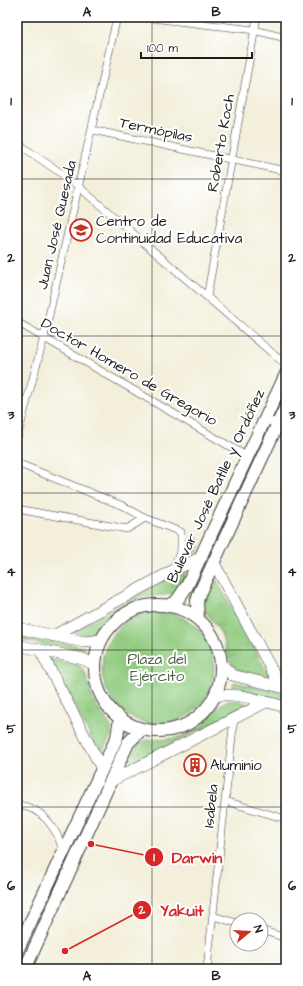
<svg xmlns="http://www.w3.org/2000/svg" width="303" height="986" font-family="'Architects Daughter',sans-serif">
  <style>
    .grass { fill: url(#grass-tufts); stroke: #56744e }
    .park { fill: #91cb7f; stroke: #56744e }
    .lines { fill: none; stroke-linecap: round; stroke-linejoin: round }
    .minor-casing { stroke: #3c3c39; stroke-width: 8 }
    .secondary-casing { stroke: #3c3c39; stroke-width: 12 }
    .primary-casing { stroke: #3c3c39; stroke-width: 14 }
    .minor { stroke: #fff; stroke-width: 7 }
    .secondary { stroke: #fff; stroke-width: 11 }
    .primary { stroke: #fff; stroke-width: 12 }
    .grid { fill: none; stroke: #1c1c1c; stroke-width: 1; stroke-opacity: 0.55 }
    .labels { text-anchor: middle; dominant-baseline: central; stroke-width: 4; stroke-linejoin: round; paint-order: stroke }
    .street-label { font-size: 15px; fill: #1c1c1c; stroke: #fff }
    .poi-label { font-size: 15px; fill: #1c1c1c; stroke: #fff; text-anchor: start }
    .park-label { font-size: 15px; fill: #4b6244; stroke: #fff }
    .leader { fill: none; stroke: #d62828; stroke-width: 1.5 }
    .callout-dot { fill: #d62828; stroke: #fff; stroke-width: 1.5 }
    .mark-label { font-size: 12px; text-anchor: middle; font-weight: bold; fill: #fff }
    .callout-label { font-size: 16px; text-anchor: middle; font-weight: bold; fill: #d62828; stroke: #fff; stroke-width: 4; stroke-linejoin: round; paint-order: stroke }
    .neatline { fill: none; stroke: #1c1c1c; stroke-width: 1.5 }
    .grid-label { font-size: 13px; text-anchor: middle; font-weight: bold; fill: #1c1c1c }
  </style>
  <defs>
    <pattern id="grass-tufts" width="24" height="20" patternUnits="userSpaceOnUse"><rect width="24" height="20" fill="#91cb7f"/><path d="M3 7l-1-3M5 7V3M7 7l1-3M15 17l-1-3M17 17v-4M19 17l1-3" fill="none" stroke="#7cae6d"/></pattern>
  </defs>
  <rect width="100%" height="100%" fill="#fff"/>
  <filter id="ink" filterUnits="userSpaceOnUse"><feTurbulence type="fractalNoise" baseFrequency=".025" numOctaves="2"/><feDisplacementMap in="SourceGraphic" scale="8" xChannelSelector="R" yChannelSelector="G"/><feConvolveMatrix kernelMatrix="1 2 1 2 8 2 1 2 1" color-interpolation-filters="sRGB"/></filter>
  <filter id="wash" filterUnits="userSpaceOnUse"><feTurbulence type="fractalNoise" baseFrequency=".012" numOctaves="4" result="noise"/><feDisplacementMap in="SourceGraphic" scale="16" xChannelSelector="R" yChannelSelector="G"/><feGaussianBlur stdDeviation="0.9" result="paint"/><feColorMatrix in="noise" values="0 0 0 0 0 0 0 0 0 0 0 0 0 0 0 0 0 1.4 0 .05"/><feComposite in="paint" operator="in"/></filter>
  <g filter="url(#wash)">
    <rect width="100%" height="100%" fill="#f3efdb"/>
    <path class="grass" d="M266,428L269,429L191,599L188,597Z
      M192,537L200,540C201,551 190,560 181,562Z
      M184,570L186,573L178,590L174,594L144,597L131,602L110,614L91,634L87,635L71,632Z
      M213,579H216L269,675L267,678L238,670L231,664L221,633L203,608V600Z
      M17,632L83,647L85,650L82,653L17,639Z
      M49,659L74,664L80,666L85,673L94,702L111,727V735L102,753L99,752Z
      M234,682L286,694V701L232,688Z
      M235,700L246,703L247,706L126,767L138,743C147,738 157,741 168,739C178,738 188,734 197,729C211,720 216,700 235,700Z
      M125,733L127,736L19,969H17V963Z"/>
    <path class="park" d="M102 668a56 56 0 1 1 112 0a56 56 0 1 1-112 0Z"/>
  </g>
  <g filter="url(#ink)">
    <g class="lines">
      <g class="minor-casing">
        <path id="minor" d="M143,17L254,30L286,38
          M92,130L286,171
          M17,143L71,180L286,365
          M207,297L257,17
          M17,322L248,457
          M264,422L286,421
          M17,438L44,337L117,17
          M17,463L123,506L145,518L181,532V550L172,571
          M17,509L127,529L145,518
          M225,801L286,819
          M17,805C42,807 57,828 63,851
          M213,916L237,923
          M261,930L286,938
          M207,969L234,718"/>
      </g>
      <g class="secondary-casing">
        <path id="secondary" d="M214,563L281,687
          M17,628L84,642L101,640
          M53,636L172,571L202,557
          M17,645L83,659L95,665
          M40,650L102,769
          M221,664L232,675L285,688
          M214,696C239,692 262,701 286,707
          M111,781L266,702"/>
      </g>
      <g class="primary-casing">
        <path id="primary" d="M169,605L176,602L187,586L286,374
          M95 668a63 63 0 1 1 126 0a63 63 0 1 1-126 0Z
          M198,619L197,601L200,592L286,406
          M17,951L117,737L120,718
          M25,969L128,743L142,729"/>
      </g>
      <use href="#minor" class="minor"/>
      <use href="#secondary" class="secondary"/>
      <use href="#primary" class="primary"/>
    </g>
  </g>
  <path class="grid" d="M152,17V969M17,179H286M17,336H286M17,493H286M17,650H286M17,807H286"/>
  <defs>
    <g id="school-ring" transform="scale(1.15)"><circle r="9.5" fill="#fff" stroke="#c8321e" stroke-width="1.5"/><path d="M0-5L7-2L0 1L-7-2ZM-4 1L0 2.5L4 1V4Q0 6-4 4Z" fill="#c8321e"/></g>
    <g id="building-ring" transform="scale(1.15)"><circle r="9.5" fill="#fff" stroke="#c8321e" stroke-width="1.5"/><path d="M-4-6H4V6H1V3H-1V6H-4ZM-2.5-4.3h1.7v1.8h-1.7ZM.8-4.3h1.7v1.8H.8ZM-2.5-1h1.7V.8h-1.7ZM.8-1h1.7V.8H.8Z" fill="#c8321e"/></g>
  </defs>
  <g fill-rule="evenodd">
    <use href="#school-ring" x="81" y="230"/>
    <use href="#building-ring" x="195" y="765"/>
  </g>
  <g class="labels">
    <g class="street-label">
      <text transform="translate(156 130) rotate(12)">Termópilas</text>
      <text transform="translate(221 143) rotate(-80)">Roberto Koch</text>
      <text transform="translate(57 225) rotate(-77)">Juan José Quesada</text>
      <text transform="translate(129 372) rotate(30)">Doctor Homero de Gregorio</text>
      <text transform="translate(216 486) rotate(-65)">Bulevar José Batlle y Ordóñez</text>
      <text transform="translate(211 806) rotate(-84)">Isabela</text>
    </g>
    <g class="poi-label">
      <text x="96" y="221">Centro de<tspan x="96" dy="17">Continuidad Educativa</tspan></text>
      <text x="210" y="765">Aluminio</text>
    </g>
    <g class="park-label">
      <text x="157" y="659">Plaza del<tspan x="157" dy="17">Ejército</tspan></text>
    </g>
  </g>
  <path class="leader" d="M91 844L154 857M65 951L142 910"/>
  <g class="callout-dot">
    <circle cx="91" cy="844" r="4"/>
    <circle cx="65" cy="951" r="4"/>
    <circle cx="154" cy="857" r="10"/>
    <circle cx="142" cy="910" r="10"/>
  </g>
  <g class="mark-label">
    <text x="154" y="861">1</text>
    <text x="142" y="914">2</text>
  </g>
  <g class="callout-label">
    <text x="197" y="863">Darwin</text>
    <text x="182" y="916">Yakuit</text>
  </g>
  <rect width="303" height="986" fill="none" stroke="#fff" stroke-width="44"/>
  <g transform="translate(249 932) rotate(72)"><circle r="19" fill="#ffffff" stroke="#a4a4a4"/>
  <path d="M0-3L7 15L0 10L-7 15Z" fill="#c8321e"/>
  <text y="-6" font-size="11" font-weight="bold" text-anchor="middle" fill="#1c1c1c">N</text>
  </g>
  <path d="M141 52v6h111v-6" fill="none" stroke="#1c1c1c" stroke-width="2"/>
  <text x="147" y="52" font-size="12" fill="#1c1c1c" stroke="#ffffff" stroke-width="3" paint-order="stroke">100 m</text>
  <rect x="22" y="22" width="259" height="942" class="neatline"/>
  <g class="grid-label">
    <text x="87" y="16">A</text>
    <text x="216" y="16">B</text>
    <text x="11" y="105">1</text>
    <text x="292" y="105">1</text>
    <text x="11" y="262">2</text>
    <text x="292" y="262">2</text>
    <text x="11" y="419">3</text>
    <text x="292" y="419">3</text>
    <text x="11" y="576">4</text>
    <text x="292" y="576">4</text>
    <text x="11" y="733">5</text>
    <text x="292" y="733">5</text>
    <text x="11" y="890">6</text>
    <text x="292" y="890">6</text>
    <text x="87" y="980">A</text>
    <text x="216" y="980">B</text>
  </g>
</svg>
